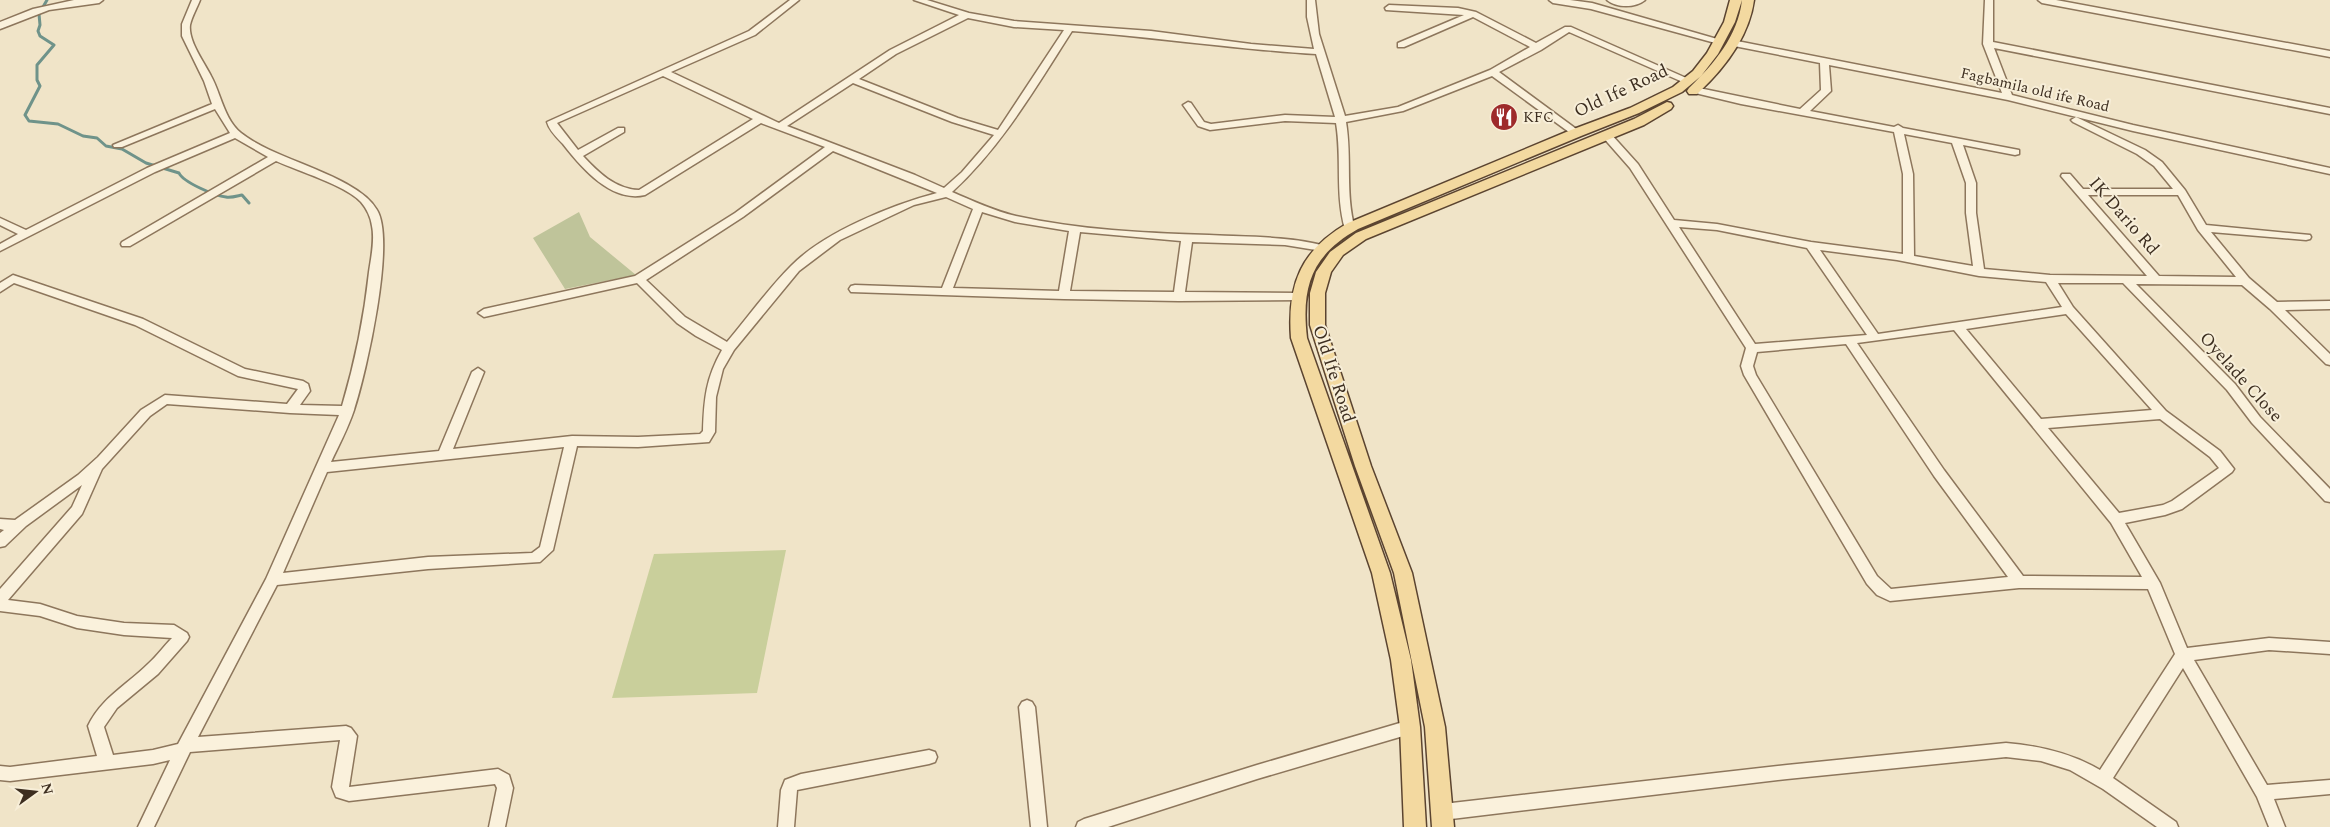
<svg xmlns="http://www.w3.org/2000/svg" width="2330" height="827" font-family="Spectral,serif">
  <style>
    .green { fill: #c9cf9b }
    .cemetery { fill: #bfc49a }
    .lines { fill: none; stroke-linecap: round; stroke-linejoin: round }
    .stream { stroke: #6f938a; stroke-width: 3 }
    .minor-casing { stroke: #8d765c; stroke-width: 3 }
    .major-casing { stroke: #5b4430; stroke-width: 3 }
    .minor { fill: #faf1dc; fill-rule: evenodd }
    .major { fill: #f3d9a0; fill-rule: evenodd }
    .labels { text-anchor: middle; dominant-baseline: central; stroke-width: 4; stroke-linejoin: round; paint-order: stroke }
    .far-street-label { font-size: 15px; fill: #3d2e20; stroke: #f7eed8 }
    .far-poi-label { font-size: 15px; fill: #3d2e20; stroke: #f7eed8; text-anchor: start }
    .street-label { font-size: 18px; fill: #3d2e20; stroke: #f7eed8 }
  </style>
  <rect width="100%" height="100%" fill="#f0e4c8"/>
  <path class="green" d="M786,550L757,693L612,698L654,554Z"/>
  <path class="cemetery" d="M579,212L590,237L636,275L565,289L533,238Z"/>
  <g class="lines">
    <path class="stream" d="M47,0L39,14L40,25L38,31L40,36L54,45L37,65V80L40,86L25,115L29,121L58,124L83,136L97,138L106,146L122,149L146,163L179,173C183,182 215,196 226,197C231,198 237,196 242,195L249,203"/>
    <g class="minor-casing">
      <path id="minor" d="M74,0H103L99,3L49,10L0,29V22L33,9Z
        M192,0H200C197,8 192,16 190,25C188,41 204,62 211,76C221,94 224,119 241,133C276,161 357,175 377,210C396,241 366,374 354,410C348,428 339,445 331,462L439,451L472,372L478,368L484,372L453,449L572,436L638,437L700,434L703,431C704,399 706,378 722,350L696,336L677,323L637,283L484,317L478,313L484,309L635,276L735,213L825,147L761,123L645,195C611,203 581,167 563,144C557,138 549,130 547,122L749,31L790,0H799L755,35L671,72L779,123L890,50L959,15L914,0H927L969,13L1014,21L1151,31L1251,44L1314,49L1307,17V0H1315L1319,34L1345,116L1398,107L1490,70L1530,47L1473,17L1404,47H1398V43L1464,15L1386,10L1385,8L1389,5L1458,8L1476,12L1536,43L1565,27H1571L1693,81L1691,83H1685L1569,32L1541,50L1499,72L1579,131V135H1573L1492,76L1403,111L1346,122C1352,158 1345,194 1355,229L1350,232L1345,229C1335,194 1342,158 1336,123L1285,121L1210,130L1198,126L1183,105L1188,102L1191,103L1204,122L1211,124L1285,115L1335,117L1316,54C1234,49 1154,37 1072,31C1036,87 1002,146 952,192C973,201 994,211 1016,216C1079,230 1145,233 1209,235C1248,237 1288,236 1326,246L1327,248L1322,251L1285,245L1192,242L1185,292L1298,293L1304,297L1302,300L1179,301L1064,299L851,292L849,289L851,286L855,285L942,288L973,209L946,197L914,205L840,240L799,271L734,350L723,369L716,397L715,432L709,442L638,447L577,446L553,550L540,562L428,569L277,585L198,737L346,726L351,728L357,736L349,787L498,769L509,775L513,788L505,827H489L497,788L495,784L349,801L336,797L332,787L340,740L190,752L154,827H138L170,760L153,764L10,781L0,780V766L10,767L97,756L88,726C101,698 127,685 148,664C157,656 164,646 172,638L124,635L77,628L40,616L0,611V589L72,507L82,485L26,526L5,546L0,547V533L4,530L0,529V519L15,520L78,475L98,457L141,410L165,395L287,404L298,389L238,376L135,325L14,283L0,292V283L13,275L143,319L245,369L303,381L308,384L310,391L300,405L342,406C355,362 364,318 369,272C371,258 375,240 372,226C371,218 367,209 361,202C345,185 298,171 276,161L130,246H122L121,244L122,242L268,157L235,138L155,172L0,251V244L18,234L0,225V218L26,230L147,168L230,133L215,109L122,147H114L113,145L212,104L204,81L182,36V24ZM968,18L1014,27L1064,30L998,130L958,118L859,79L896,54ZM663,76L753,119L639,190C615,189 598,172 583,156L624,132V128H618L578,150L557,123ZM853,83L952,122L994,135L962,172L944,188L915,175L787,126ZM833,151L937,193C892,205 824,232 791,266C768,289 748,317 727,342L685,317L646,280L743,217ZM982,212L1015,222L1069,231L1059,291L953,288ZM1080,232L1181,241L1174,292L1070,291ZM167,404L290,413L339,415L266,579L178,744L153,750L113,755L104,727L117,708L158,674L187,641L189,637L187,633L174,625L124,623L77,616L40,604L8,600L82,514L102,469L150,416ZM564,447L540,547L532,553L428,557L283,573L327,472Z
        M1549,0H1570L1592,3L1724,41L1719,44L1591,9L1553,3Z
        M1607,0H1645C1635,8 1617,8 1607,0Z
        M1985,0H1993V42L2330,108V114L1994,48L2012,95L2133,125L2330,168V174L2133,131L2008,100L1829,65L1831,91L1810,111L1894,127L1898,125L1903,128L2019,150V154L2015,155L1963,145L1976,183V213L1984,269L2050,275L2147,276L2061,176L2062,174H2070L2083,189H2173L2154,166L2137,154L2073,122L2071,120L2076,117L2145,150L2162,162L2185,190L2206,225L2310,235L2311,237L2310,239L2306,240L2211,232L2249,278L2277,302L2330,301V309L2285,310L2330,354V365L2326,364L2270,309L2242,285L2136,284L2235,384L2260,417L2330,489V502L2325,501L2252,423L2227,390L2123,283H2058L2073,307L2166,411L2220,451L2234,469L2232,472L2182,509L2165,515L2125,523L2160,583L2187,648L2269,638L2330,642V654L2269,650L2194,660L2267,785L2330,780V794L2274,799L2285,827H2269L2257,797L2183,668L2113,778L2176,822L2178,827H2157L2103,789L2070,770L2041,761L2006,757L1787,779L1443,820L1437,817L1435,812L1437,807L1443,804L1787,765L2006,743C2040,746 2071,753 2100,770L2175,654L2148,589L2019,588L1890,601L1877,595L1867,584L1744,375L1741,366L1746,348L1630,168L1601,135L1606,132L1610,133L1638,164L1674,220L1717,224L1811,242L1903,254V174L1894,132L1741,104L1691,92L1689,90L1694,87L1800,109L1821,90L1820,63L1729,45V41L1732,40L2002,93L1983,44ZM1904,134L1952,143L1966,183V213L1973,266L1914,256L1913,174ZM2088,195H2178L2198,230L2236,277L2159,276ZM1679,227L1717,230L1807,248L1867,335L1755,344ZM1820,250L1897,260L1979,276L2046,282L2062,307L1878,334ZM2066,314L2152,410L2041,419L1966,329ZM1954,330L2111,523L2142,577L2023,576L1944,470L1857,343ZM1846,344L1934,476L2008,577L1891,589L1877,576L1756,375L1753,366L1757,352ZM2160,419L2210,457L2219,468L2172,501L2163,505L2119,513L2048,428Z
        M2038,0H2056L2330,51V57L2042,3Z
        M1027,700L1032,702L1035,707L1047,827H1031L1019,707L1022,702Z
        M1410,720L1415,722L1418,727L1415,732L1410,734L1257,779L1108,827H1076L1078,822L1084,819L1257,765Z
        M929,750L935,752L937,757L935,762L929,764L797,790L794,827H778L781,790L785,780L801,774Z"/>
    </g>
    <g class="major-casing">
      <path id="major" d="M1730,0H1742L1735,22L1718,54L1701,76L1682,92L1639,113L1581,136L1358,229C1312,255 1301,286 1307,338L1390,573L1411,660L1420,727L1426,827H1404L1400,727L1391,660L1372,573L1291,338C1287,284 1301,250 1348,223L1571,130L1630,108L1673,87L1693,71L1707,53L1724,22Z
        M1742,0H1754C1749,37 1724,69 1697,94H1689L1687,91L1689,88C1714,64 1738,36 1742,0Z
        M1667,102L1671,103L1673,106L1671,109L1644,125L1366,239L1343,255L1331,272L1325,293V325L1371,466L1412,573L1445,727L1454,827H1432L1425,727L1394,573L1355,466L1310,325V293L1316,272L1330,252L1356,233L1634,119Z"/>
    </g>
    <use href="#minor" class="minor"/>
    <use href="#major" class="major"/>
  </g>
  <defs>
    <g id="restaurant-disc" transform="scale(1.4375)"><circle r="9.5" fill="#9e2a2b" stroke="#f7eed8"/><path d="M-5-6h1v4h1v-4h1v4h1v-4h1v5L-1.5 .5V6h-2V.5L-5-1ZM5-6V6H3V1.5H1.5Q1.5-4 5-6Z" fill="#fff"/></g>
  </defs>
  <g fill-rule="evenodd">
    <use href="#restaurant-disc" x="1504" y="117"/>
  </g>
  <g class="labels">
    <g class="far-street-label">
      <text transform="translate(2035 90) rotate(13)">Fagbamila old ife Road</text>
    </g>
    <g class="far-poi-label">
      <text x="1523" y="117">KFC</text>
    </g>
    <g class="street-label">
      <text transform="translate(1621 91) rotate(-25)">Old Ife Road</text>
      <text transform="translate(2124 216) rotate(49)">IK Dario Rd</text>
      <text transform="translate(1334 374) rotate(72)">Old Ife Road</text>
      <text transform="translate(2241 377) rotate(48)">Oyelade Close</text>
    </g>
  </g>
  <g transform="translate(35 792) rotate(75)" stroke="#f7eed8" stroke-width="4" paint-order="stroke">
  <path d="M0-4L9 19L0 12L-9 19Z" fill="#3d2e20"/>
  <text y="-8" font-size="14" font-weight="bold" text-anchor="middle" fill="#3d2e20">N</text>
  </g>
</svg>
